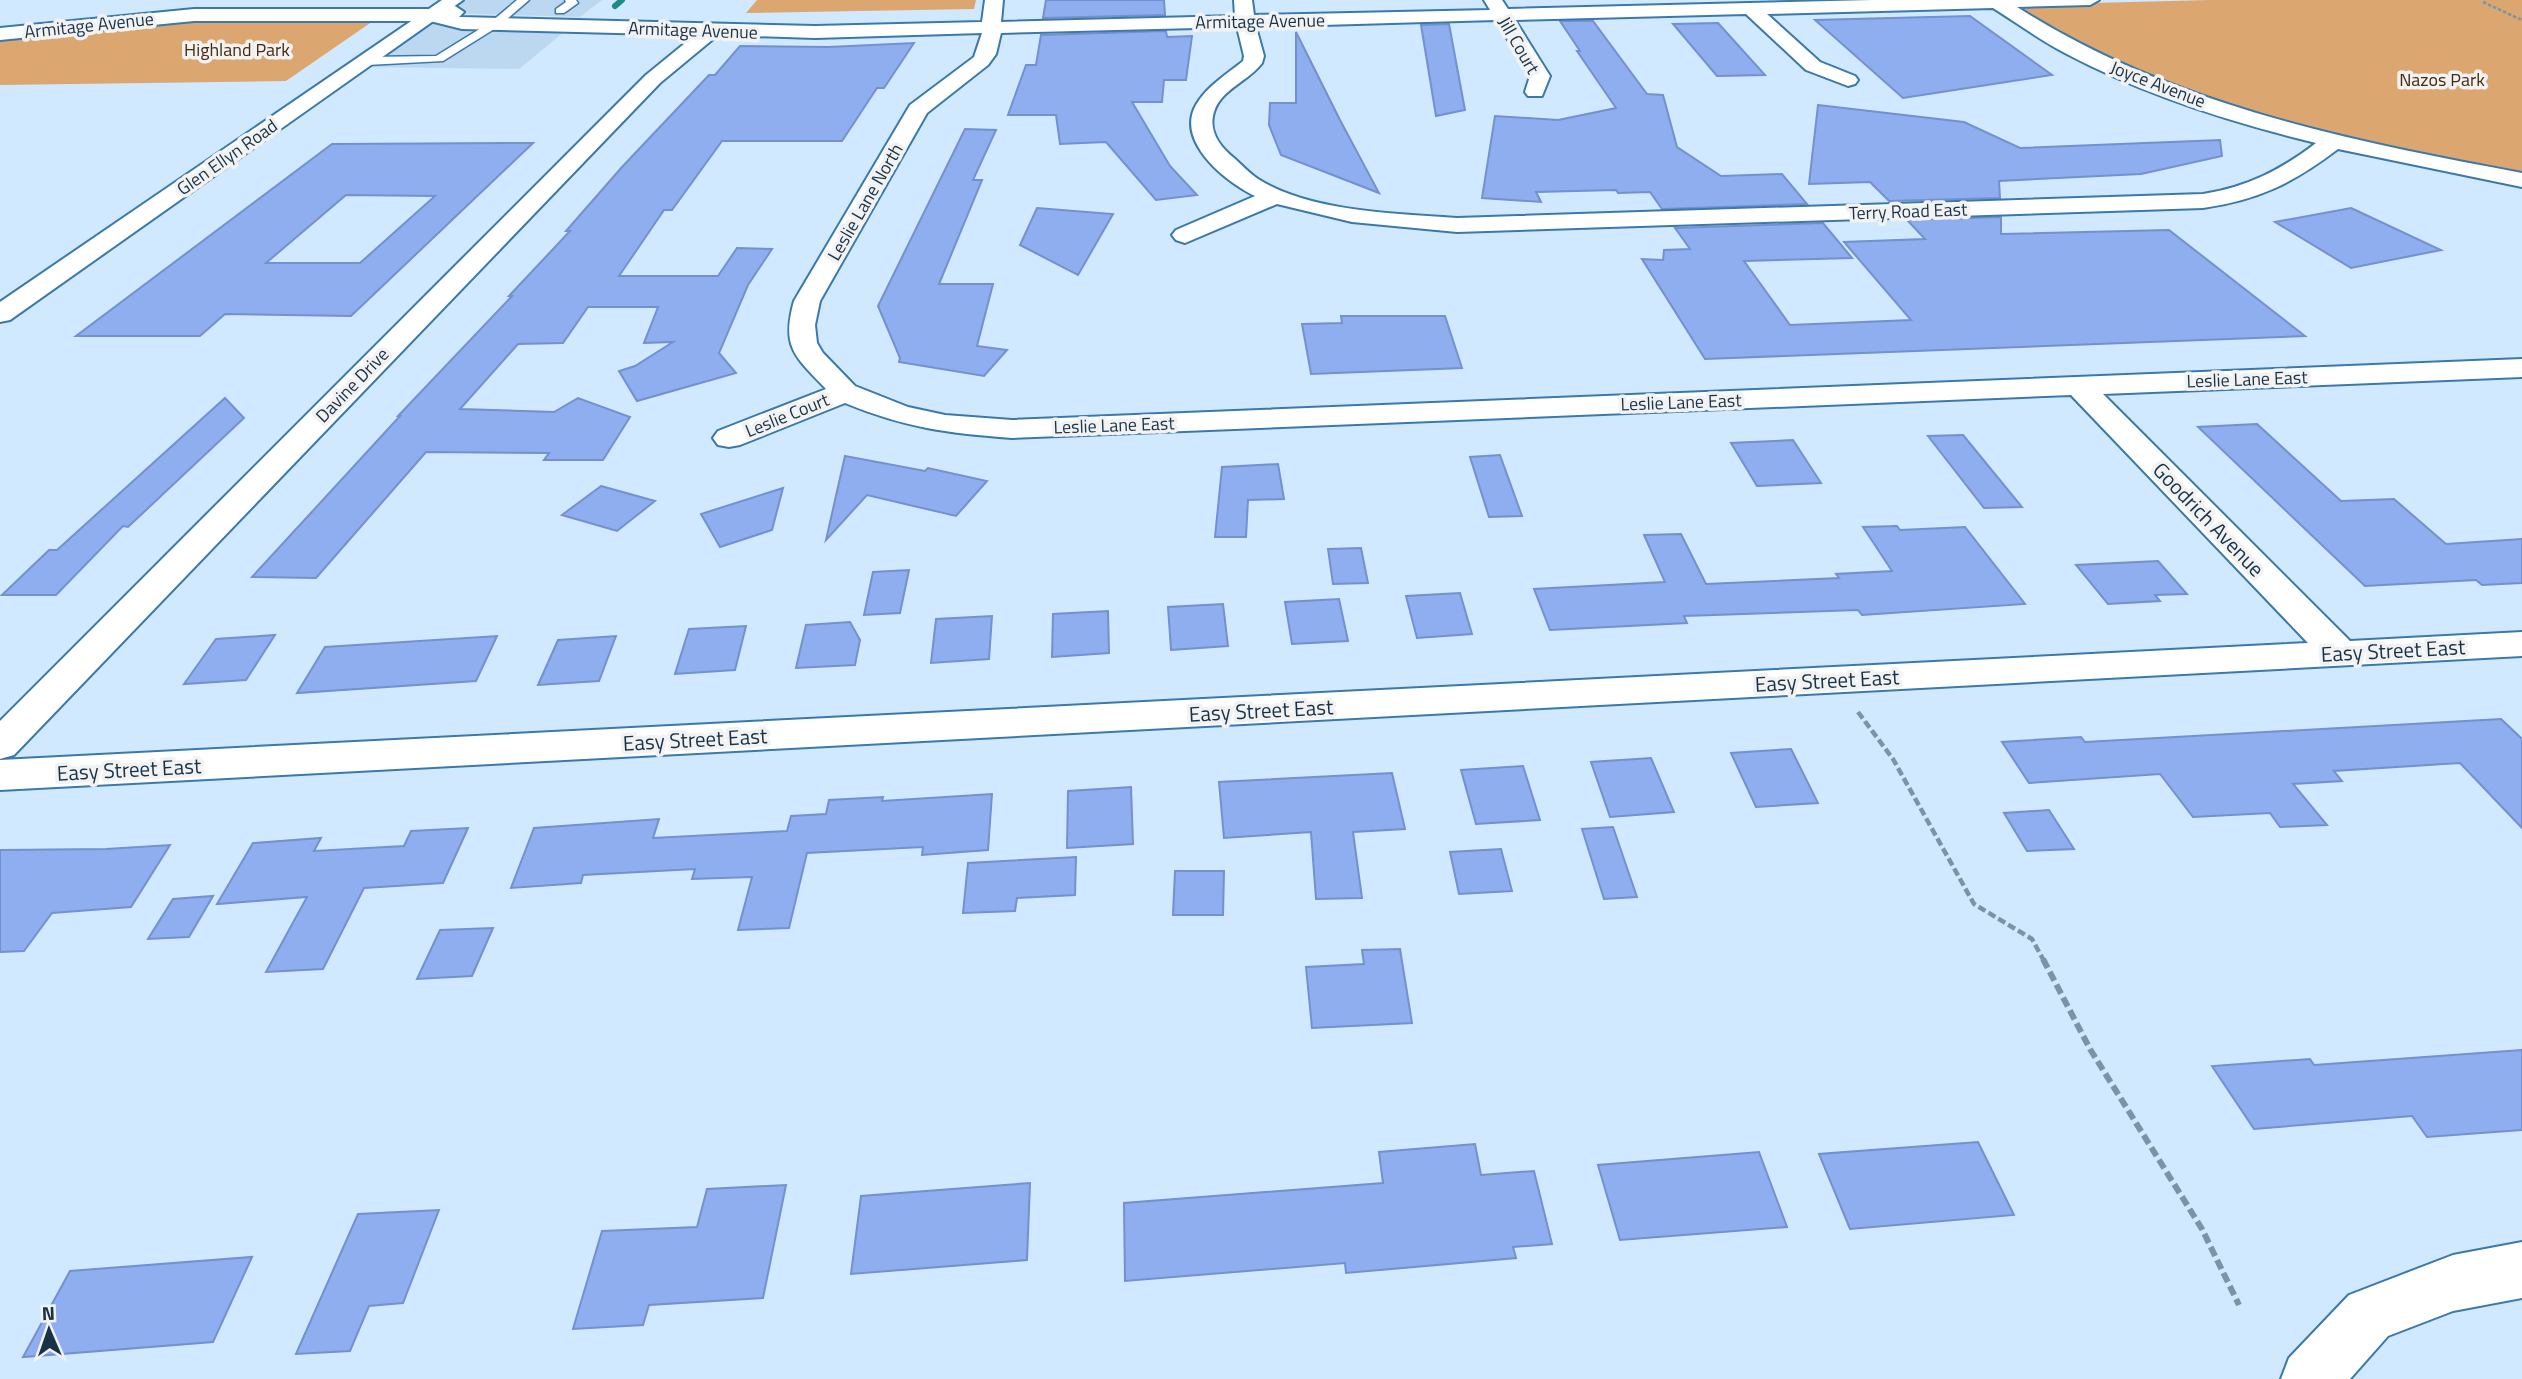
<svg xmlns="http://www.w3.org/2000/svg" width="2522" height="1379" font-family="'Titillium Web',sans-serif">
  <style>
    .built { fill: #bcd8f0 }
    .green { fill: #dca671 }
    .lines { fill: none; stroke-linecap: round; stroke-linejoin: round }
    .stream { stroke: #1c8a87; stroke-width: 6 }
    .building { fill: #8faeef; stroke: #7390cf; stroke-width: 2; fill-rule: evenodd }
    .lane-casing { stroke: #3a79aa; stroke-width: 3 }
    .street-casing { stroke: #3a79aa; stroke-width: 4 }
    .secondary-casing { stroke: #3a79aa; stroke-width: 4 }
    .path-far2 { stroke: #7993a8; stroke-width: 2.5; stroke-dasharray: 3.5 2; stroke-linecap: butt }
    .path-far1 { stroke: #7993a8; stroke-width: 4.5; stroke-dasharray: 8 3.5; stroke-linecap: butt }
    .path { stroke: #7993a8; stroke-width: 6; stroke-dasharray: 10 4.5; stroke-linecap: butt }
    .lane { fill: #fff; fill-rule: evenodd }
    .street { fill: #fff; fill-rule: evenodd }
    .secondary { fill: #fff; fill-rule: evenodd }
    .labels { text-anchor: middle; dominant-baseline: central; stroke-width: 7; stroke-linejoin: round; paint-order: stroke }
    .far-street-label { font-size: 18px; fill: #183348; stroke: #f2f2f2 }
    .far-park-label { font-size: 18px; fill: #452a0d; stroke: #f2f2f2 }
    .street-label { font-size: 21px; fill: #183348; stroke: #f2f2f2 }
  </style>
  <rect width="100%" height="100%" fill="#d0e9ff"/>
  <path class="built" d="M457,0H602L580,17L438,13Z
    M438,17L576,22L519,69L365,67Z"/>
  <path class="green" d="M757,0H976L974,9L746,13Z
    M2210,0H2522V176L2348,140L2191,94L2073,46L2014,5Z
    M236,17L376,19L286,81L0,85V38Z"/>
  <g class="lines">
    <path class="stream" d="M615,6L622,0"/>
  </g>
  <path class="building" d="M1046,0H1164L1165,15L1043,18Z
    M1970,16L2052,75L1903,98L1815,20Z
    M1560,21H1593L1647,94L1663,95L1677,147L1721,176L1782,174L1807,204L1662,209L1650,192L1618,193L1616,190L1536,192L1541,202L1482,198L1495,116L1558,120L1616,108L1577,51H1580Z
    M1718,23L1765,75L1717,76L1673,24Z
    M1449,24L1465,110L1436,116L1421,25Z
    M1166,31L1167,37L1192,36L1186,80H1164L1162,102H1132L1170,166L1197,195L1156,200L1106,142L1060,144L1056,115H1008L1026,65H1036L1041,35Z
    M1296,32L1340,120L1379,193L1281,155L1269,125L1270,103H1296Z
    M914,43L884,88H877L842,141H722L672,210H664L619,276H718L737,248L772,249L748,285L719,353L736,373L637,401L619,371L635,366L673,342L644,343L658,307H588L563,343L518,344L460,409L554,412L578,398L630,417L603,460H544L549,453L426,452L316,578L252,577L400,416H398L512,296H509L570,231H566L622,167L709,75H715L740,46L828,47Z
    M1818,105L1964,122L2020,148L2220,140L2222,156L2141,174L1999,181L2000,198L1889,201L1870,182L1809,184Z
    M965,129L996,130L973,180H982L939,284H993L977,346L1007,350L984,376L899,362L900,358L878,306Z
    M533,143L351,316L225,314L200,336H76L332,144ZM346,195L435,196L360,263H266Z
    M1037,208L1113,214L1078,275L1020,245Z
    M2351,208L2441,250L2351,268L2275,222Z
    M2001,217V234L2169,230L2305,336L1705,359L1642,259L1663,260L1664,250L1690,249L1675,228L1823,223L1852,258L1744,261L1790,325L1911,320L1844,242L1925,239L1907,220Z
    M1341,316H1445L1462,368L1311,374L1302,324L1342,323Z
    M225,398L244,418L128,527L123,526L56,595H2L49,550H57Z
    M2257,424L2341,501L2394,499L2446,544L2522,539V583L2482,585L2476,580L2365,586L2198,427Z
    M1963,435L2022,507L1984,508L1928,436Z
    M1793,440L1821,483L1757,486L1731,443Z
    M1500,455L1522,516L1489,517L1470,457Z
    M845,456L925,471L928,468L987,481L956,516L867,495L826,540Z
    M1278,464L1284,499L1248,500L1246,537H1215L1222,467Z
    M601,486L655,501L617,531L562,515Z
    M783,488L772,530L720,547L701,514Z
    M1897,526L1900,530L1965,527L2025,604L1862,615L1858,610L1684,616L1687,623L1550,630L1534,589L1665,582L1644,535L1681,534L1706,584L1839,578L1836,574L1892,571L1863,527Z
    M1361,548L1368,583L1333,584L1328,549Z
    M2158,561L2187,594L2155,595L2160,601L2108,604L2076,565Z
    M909,570L900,613L864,615L873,572Z
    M1460,593L1472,634L1417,638L1406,596Z
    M1339,599L1348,641L1292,644L1285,602Z
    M1223,604L1228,646L1171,650L1168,607Z
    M1108,611L1109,653L1052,657L1053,614Z
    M992,616L989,659L931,663L936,619Z
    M850,622L860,640L855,665L796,668L806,625Z
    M746,626L735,670L675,674L689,629Z
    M275,635L246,680L184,684L216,639Z
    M497,636L476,681L297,693L325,647Z
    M616,636L599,681L538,685L558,640Z
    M2501,719L2522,739V828L2460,763L2334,771L2342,781L2293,784L2327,825L2280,827L2270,813L2193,817L2160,774L2029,783L2002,742L2081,737L2085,742Z
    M1791,749L1818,803L1756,807L1731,753Z
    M1651,758L1674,812L1610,817L1591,762Z
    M1523,766L1540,820L1476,824L1461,770Z
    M1392,773L1405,829L1353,832L1362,898L1316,899L1311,832L1224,838L1219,782Z
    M1131,787L1133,844L1067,848L1068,791Z
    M992,794L988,850L922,855L923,847L807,853L789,928L738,930L752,877L692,879L695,869L583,875L581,883L511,888L534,828L659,819L653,838L787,831L791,816L826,814L829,800L883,797L882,801Z
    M2049,810L2074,849L2027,851L2004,813Z
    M1613,827L1637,897L1604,899L1582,829Z
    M468,828L443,883L364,888L323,969L266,972L307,897L217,904L253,843L321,838L314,851L404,846L411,831Z
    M170,845L131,907L52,913L24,951L0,952V850L106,849Z
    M1501,849L1512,891L1459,894L1450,852Z
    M1076,857L1075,895L1017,898L1015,911L963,913L968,863Z
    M1175,871H1224L1223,915H1173Z
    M213,896L189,937L148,939L173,899Z
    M493,928L472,976L417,979L440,930Z
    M1400,949L1412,1023L1312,1028L1306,967L1364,964L1362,950Z
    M2522,1050V1130L2427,1137L2412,1116L2254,1129L2212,1066L2310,1059L2314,1065Z
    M1978,1142L2014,1215L1850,1229L1819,1154Z
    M1475,1144L1481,1175L1534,1171L1552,1244L1513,1247L1516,1258L1346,1273L1345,1263L1125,1281L1124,1203L1383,1183L1379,1152Z
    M1759,1152L1787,1227L1620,1240L1598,1165Z
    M1030,1183L1027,1260L851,1274L861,1196Z
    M786,1185L763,1298L649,1305L643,1325L573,1329L602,1231L697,1227L707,1189Z
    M439,1210L403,1303L369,1306L350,1351L296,1354L358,1214Z
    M252,1257L213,1342L23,1357L70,1271Z"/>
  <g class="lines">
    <g class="lane-casing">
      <path id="lane" d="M517,0H529L499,26L443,61L367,65L361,61L367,57L436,56L491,22Z
        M565,0H576L578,3L564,13H556V9L566,2Z"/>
    </g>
    <g class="street-casing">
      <path id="street" d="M985,0H1003L1001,22L1235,16L1234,0H1252L1254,15L1490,10L1484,0H1502L1508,9L1872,0H2099L2090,5L2017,7C2170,105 2346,140 2522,173V187L2338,149C2293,183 2259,200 2203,208L1457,232L1352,222L1277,204L1185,243L1176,240L1172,235L1176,230L1255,196C1227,183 1175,142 1196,105C1207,86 1226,75 1243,61L1244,56L1237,27L1001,33L996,54L988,65L927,113L820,301L815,325L817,343L823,353L855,386L908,407L945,415L1012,420L2522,359V377L2103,394L2350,641L2522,632V656L0,790V760L2308,643L2071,395L1012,438C947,433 906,428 845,403L740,445L729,447L718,445L713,438L718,431L826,389C795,356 781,348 794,301L910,105L974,57L982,33L815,38L718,35L660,83L14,755L0,759V721L646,75L695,35L462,29L430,21H194L0,40V28L194,9H430L455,6L464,12L459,17H462L815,26L982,22ZM1993,8C2017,23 2040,40 2065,53C2144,95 2230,122 2316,143C2281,170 2247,187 2203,194L1457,218C1398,214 1309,212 1258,179C1249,173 1242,165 1234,158C1220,147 1208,131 1214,112C1221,89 1249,81 1262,63L1264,56L1256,27L1496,20L1530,76L1525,92L1528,96H1542L1550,76L1515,20L1746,14L1806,70L1848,86L1855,84L1858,80L1855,76L1820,62L1767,14Z
        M2522,1242V1298L2453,1311L2388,1336L2350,1379H2281L2289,1358L2349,1295L2453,1255Z"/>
    </g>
    <g class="secondary-casing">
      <path id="secondary" d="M442,0H463L10,320L0,322V302Z"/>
    </g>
    <path class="path-far2" d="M2483,2L2522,20"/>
    <path class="path-far1" d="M1858,712L1893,759L1974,904L2032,939L2044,961"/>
    <path class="path" d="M2043,959L2090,1049L2202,1229L2239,1305"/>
    <use href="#lane" class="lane"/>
    <use href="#street" class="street"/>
    <use href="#secondary" class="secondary"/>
  </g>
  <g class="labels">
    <g class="far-street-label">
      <text transform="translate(1260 21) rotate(-1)">Armitage Avenue</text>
      <text transform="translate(89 25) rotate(-6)">Armitage Avenue</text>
      <text transform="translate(693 30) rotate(2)">Armitage Avenue</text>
      <text transform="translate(1519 45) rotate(60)">Jill Court</text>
      <text transform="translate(2158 84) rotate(21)">Joyce Avenue</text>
      <text transform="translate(227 157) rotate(-35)">Glen Ellyn Road</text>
      <text transform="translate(865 202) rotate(-60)">Leslie Lane North</text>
      <text transform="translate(1908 211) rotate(-2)">Terry Road East</text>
      <text transform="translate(2247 379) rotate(-2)">Leslie Lane East</text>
      <text transform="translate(352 385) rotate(-46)">Davine Drive</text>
      <text transform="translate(1681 402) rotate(-2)">Leslie Lane East</text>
      <text transform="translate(787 415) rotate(-22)">Leslie Court</text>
      <text transform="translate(1114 425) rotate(-2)">Leslie Lane East</text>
    </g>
    <g class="far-park-label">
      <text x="237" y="49">Highland Park</text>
      <text x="2442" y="79">Nazos Park</text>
    </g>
    <g class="street-label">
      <text transform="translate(2209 519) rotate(46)">Goodrich Avenue</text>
      <text transform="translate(2393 650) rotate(-3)">Easy Street East</text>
      <text transform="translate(1827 680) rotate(-3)">Easy Street East</text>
      <text transform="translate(1261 710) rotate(-3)">Easy Street East</text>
      <text transform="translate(695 739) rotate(-3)">Easy Street East</text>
      <text transform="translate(129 769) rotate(-3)">Easy Street East</text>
    </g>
  </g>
  <g transform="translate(49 1330) rotate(358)" stroke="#f2f2f2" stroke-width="5" paint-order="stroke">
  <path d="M0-5L12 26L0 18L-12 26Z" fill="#183348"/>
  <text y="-10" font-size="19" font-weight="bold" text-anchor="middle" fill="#183348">N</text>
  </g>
</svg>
